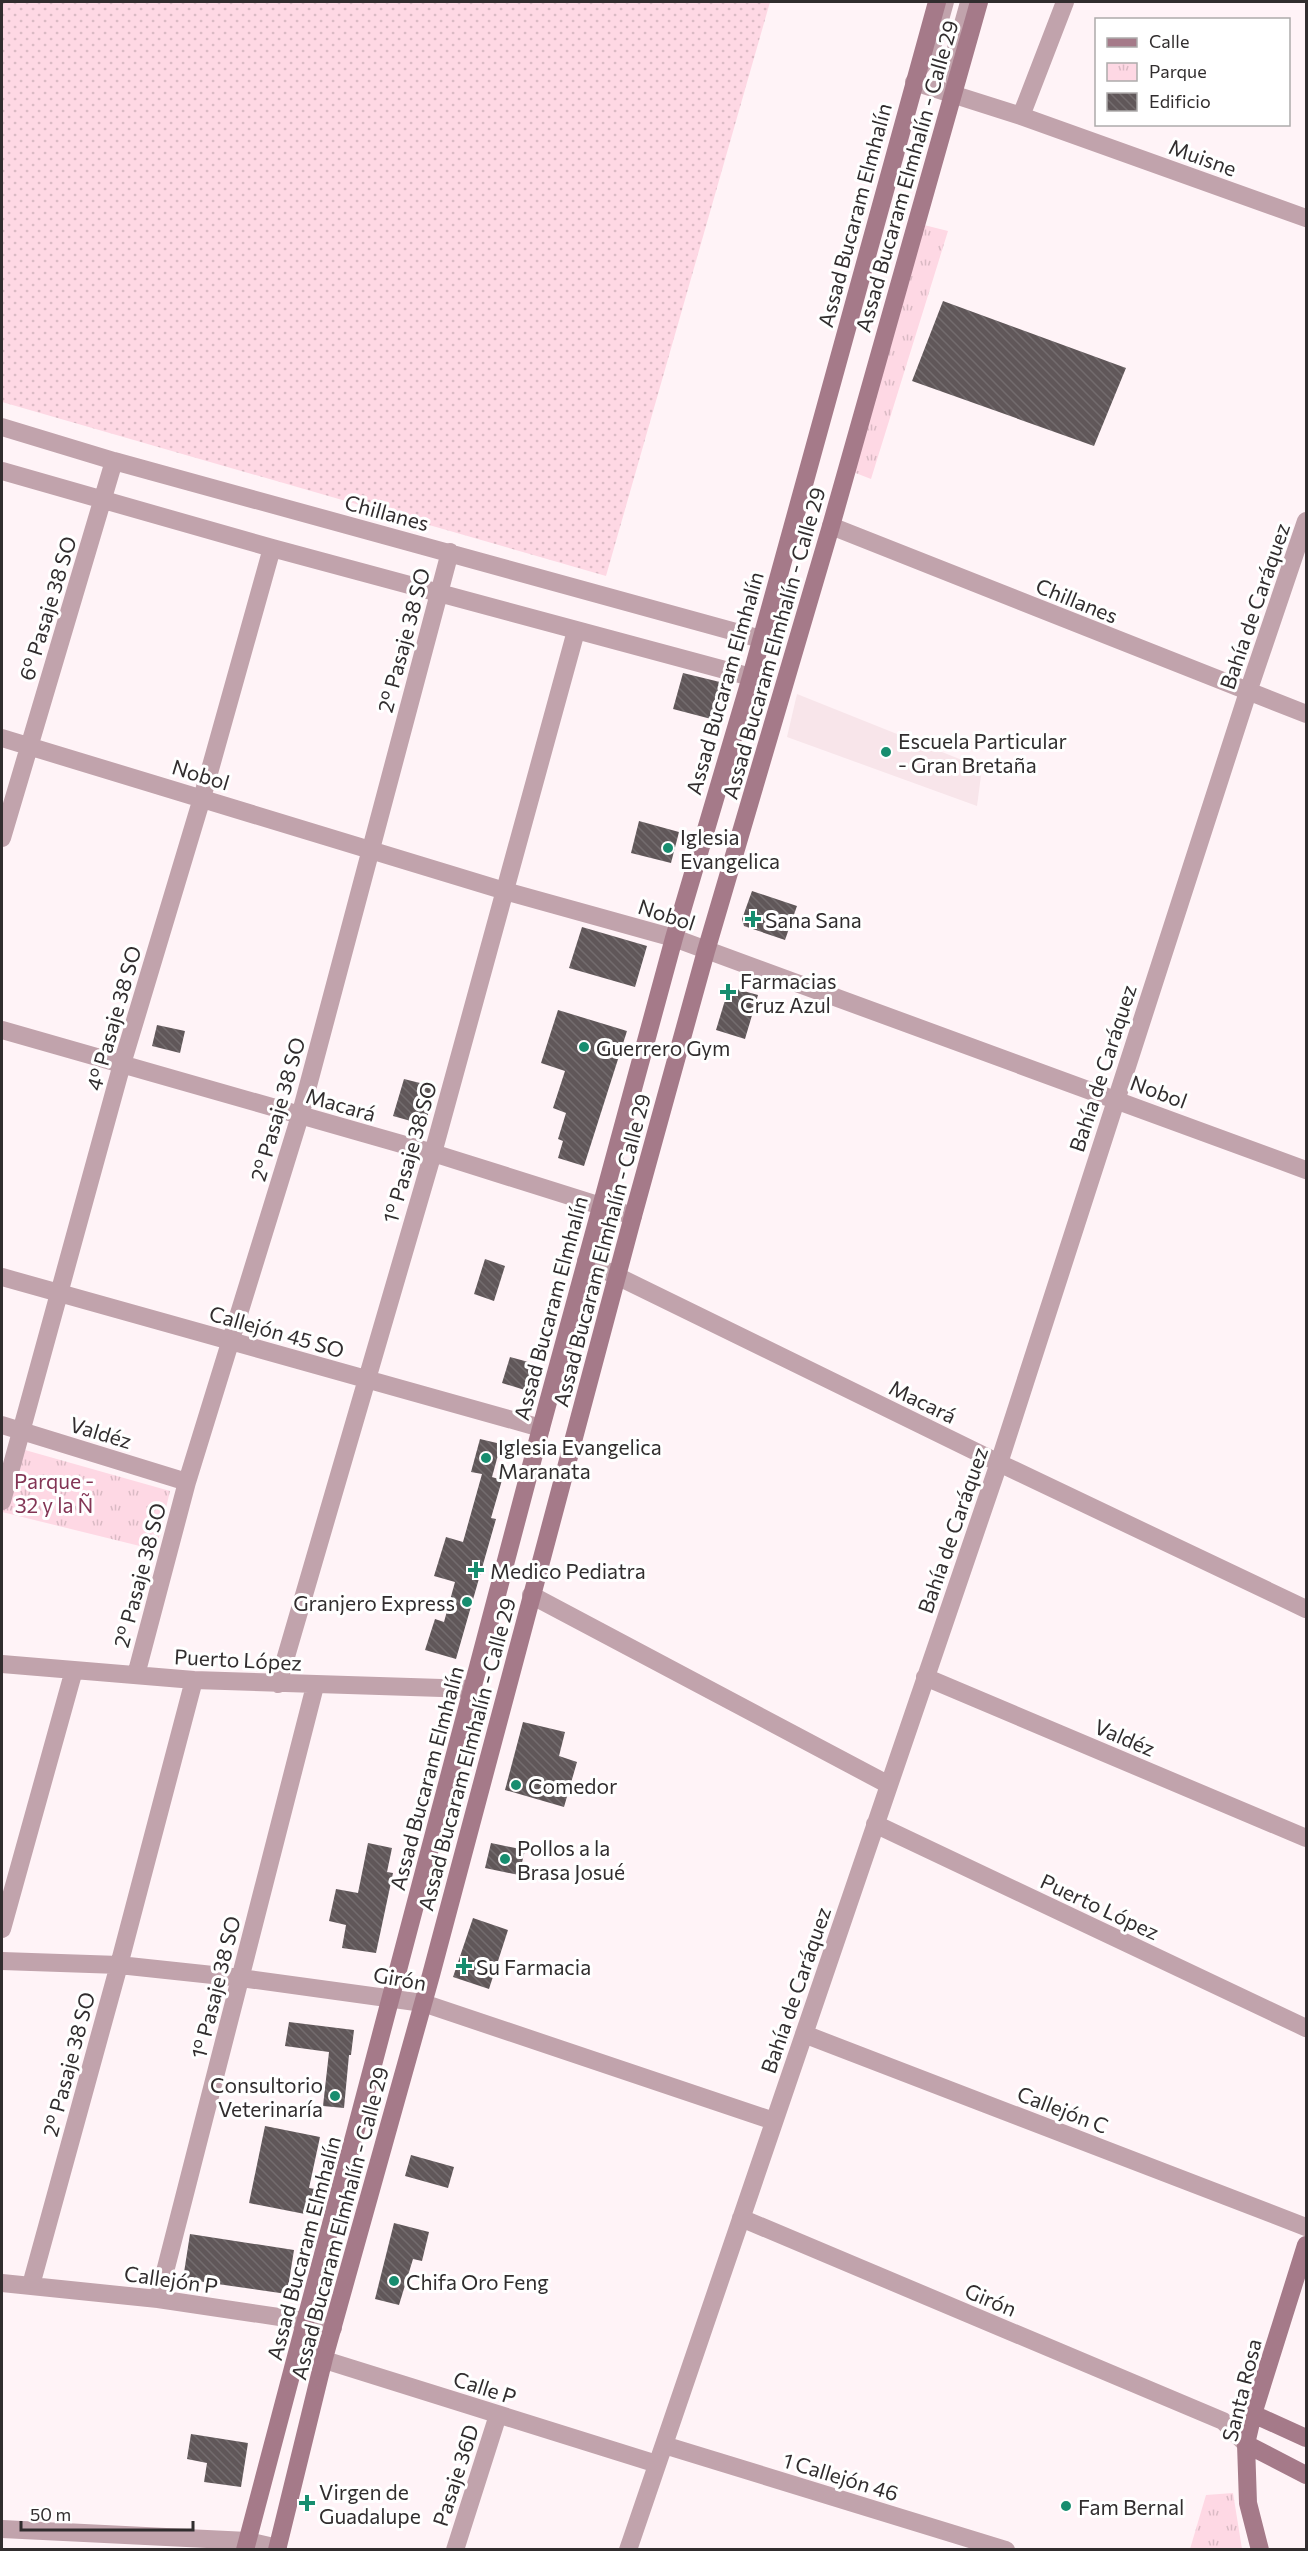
<svg xmlns="http://www.w3.org/2000/svg" width="1308" height="2551" font-family="Commissioner,sans-serif">
  <style>
    .built { fill: #f8e5ea }
    .grass { fill: url(#grass-dots) }
    .park { fill: url(#park-tufts) }
    .building { fill: url(#building-back-hatch) }
    .lines { fill: none; stroke-linecap: round; stroke-linejoin: round }
    .lane { stroke: #c1a3ac; stroke-width: 12 }
    .street { stroke: #c1a3ac; stroke-width: 18 }
    .secondary { stroke: #a57a89; stroke-width: 18 }
    .poi-dot { fill: #178d6f; stroke: #fff; stroke-width: 2 }
    .labels { text-anchor: middle; dominant-baseline: central; stroke-width: 6; stroke-linejoin: round; paint-order: stroke }
    .street-label { font-size: 21px; fill: #312d2e; stroke: #fff }
    .poi-label { font-size: 21px; fill: #312d2e; stroke: #fff; text-anchor: start }
    .park-label { font-size: 21px; fill: #833555; stroke: #fff }
  </style>
  <defs>
    <pattern id="grass-dots" width="8" height="8" patternUnits="userSpaceOnUse" patternTransform="scale(1.5)"><rect width="8" height="8" fill="#fed8e4"/><path d="M2 2h.1M6 6h.1" fill="none" stroke="#dabac4" stroke-width="1.8" stroke-linecap="round"/></pattern>
    <pattern id="park-tufts" width="24" height="20" patternUnits="userSpaceOnUse" patternTransform="scale(1.5)"><rect width="24" height="20" fill="#fed8e4"/><path d="M3 7l-1-3M5 7V3M7 7l1-3M15 17l-1-3M17 17v-4M19 17l1-3" fill="none" stroke="#dabac4"/></pattern>
    <pattern id="building-back-hatch" width="6" height="6" patternUnits="userSpaceOnUse" patternTransform="scale(1.5)"><rect width="6" height="6" fill="#605759"/><path d="M-1 5l2 2M0 0l6 6M5-1l2 2" fill="none" stroke="#736c6e"/></pattern>
  </defs>
  <rect width="100%" height="100%" fill="#fff3f7"/>
  <path class="built" d="M797,694L982,768L977,806L787,737Z"/>
  <path class="grass" d="M2,2H770L606,576L2,402Z"/>
  <path class="park" d="M924,225L948,231L871,479L853,472Z
    M25,1450L170,1491L156,1550L2,1512Z
    M1233,2493L1242,2549H1190L1206,2495Z"/>
  <path class="building" d="M943,301L1126,368L1094,446L912,381Z
    M683,673L724,683L715,720L673,709Z
    M639,821L679,832L671,863L631,853Z
    M752,891L797,906L785,940L744,926L742,919Z
    M582,927L647,946L635,987L569,968Z
    M729,987L758,995L745,1039L716,1030Z
    M558,1010L627,1031L584,1166L558,1158L563,1141L558,1139L566,1113L553,1108L565,1071L541,1063Z
    M157,1025L185,1031L180,1053L152,1046Z
    M404,1079L436,1087L425,1125L393,1116Z
    M485,1259L505,1266L494,1301L474,1294Z
    M510,1357L536,1364L528,1391L502,1383Z
    M480,1439L501,1444L492,1477L485,1475L502,1480L491,1518L496,1519L456,1659L425,1650L435,1619L444,1622L455,1582L434,1576L446,1537L463,1542L482,1474L471,1472Z
    M523,1722L565,1732L559,1756L577,1762L564,1807L505,1790Z
    M368,1843L392,1848L387,1872L393,1873L376,1953L342,1948L346,1925L329,1921L336,1889L358,1893Z
    M491,1843L525,1850L519,1875L485,1868Z
    M473,1918L508,1930L489,1989L453,1977Z
    M289,2022L354,2030L351,2055H349L344,2108L323,2106L329,2052L285,2046Z
    M265,2126L320,2137L309,2188L315,2189L310,2215L249,2203Z
    M411,2155L454,2167L448,2188L405,2176Z
    M394,2223L429,2232L422,2261L413,2259L399,2305L375,2299Z
    M190,2234L294,2250L287,2294L183,2279Z
    M191,2434L248,2443L241,2487L204,2482L207,2463L187,2459Z"/>
  <g class="lines">
    <path class="lane" d="M922,70L933,55L948,2
      M952,83L950,59L966,2"/>
    <path class="street" d="M914,82L1021,116L1306,218
      M1021,116L1065,2
      M2,427L114,461L761,639
      M2,471L272,548L751,677
      M831,526L1306,714
      M2,738L505,891L674,938L1306,1170
      M2,838L114,461
      M2,1030L433,1153L633,1216
      M586,1261L999,1463L1306,1609
      M2,1277L541,1428
      M2,1425L187,1482
      M2,1501L122,1064L202,798L272,548
      M531,1595L889,1785
      M2,1664L194,1680L473,1689
      M136,1675L187,1482L300,1116L450,552
      M925,1677L1306,1838
      M278,1684L433,1153L576,631
      M875,1824L1306,2028
      M2,1929L74,1670
      M2,1961L119,1965L241,1978L423,2003L774,2121
      M804,2034L1306,2227
      M741,2218L1223,2421L1246,2444
      M2,2283L158,2299L306,2321L333,2328
      M31,2285L119,1965L194,1680
      M158,2299L315,1686
      M299,2352L657,2464
      M664,2445L1006,2550
      M2,2529L248,2541L278,2548
      M455,2550L498,2415
      M628,2550L999,1463L1248,692L1306,521"/>
    <path class="secondary" d="M1253,2414L1306,2438
      M1246,2444L1306,2475
      M245,2550L541,1428L674,938L751,677L937,2
      M277,2550L324,2358L431,1975L633,1216L706,951L831,526L979,2
      M1260,2550L1248,2503L1246,2444L1253,2414L1306,2245"/>
  </g>
  <g class="poi-dot">
    <circle cx="886" cy="752" r="6"/>
    <circle cx="668" cy="848" r="6"/>
    <path d="M750 910h6v6h6v6h-6v6h-6v-6h-6v-6h6z"/>
    <path d="M725 983h6v6h6v6h-6v6h-6v-6h-6v-6h6z"/>
    <circle cx="584" cy="1047" r="6"/>
    <circle cx="486" cy="1458" r="6"/>
    <path d="M473 1561h6v6h6v6h-6v6h-6v-6h-6v-6h6z"/>
    <circle cx="467" cy="1602" r="6"/>
    <circle cx="516" cy="1785" r="6"/>
    <circle cx="505" cy="1859" r="6"/>
    <path d="M461 1957h6v6h6v6h-6v6h-6v-6h-6v-6h6z"/>
    <circle cx="335" cy="2096" r="6"/>
    <circle cx="394" cy="2281" r="6"/>
    <path d="M304 2494h6v6h6v6h-6v6h-6v-6h-6v-6h6z"/>
    <circle cx="1066" cy="2506" r="6"/>
  </g>
  <g class="labels">
    <g class="street-label">
      <text transform="translate(1203 157) rotate(20)">Muisne</text>
      <text transform="translate(906 176) rotate(-74)">Assad Bucaram Elmhalín - Calle 29</text>
      <text transform="translate(854 215) rotate(-75)">Assad Bucaram Elmhalín</text>
      <text transform="translate(387 512) rotate(15)">Chillanes</text>
      <text transform="translate(1077 600) rotate(22)">Chillanes</text>
      <text transform="translate(1254 606) rotate(-71)">Bahía de Caráquez</text>
      <text transform="translate(47 608) rotate(-73)">6º Pasaje 38 SO</text>
      <text transform="translate(403 640) rotate(-75)">2º Pasaje 38 SO</text>
      <text transform="translate(773 643) rotate(-74)">Assad Bucaram Elmhalín - Calle 29</text>
      <text transform="translate(724 683) rotate(-74)">Assad Bucaram Elmhalín</text>
      <text transform="translate(201 774) rotate(17)">Nobol</text>
      <text transform="translate(667 914) rotate(18)">Nobol</text>
      <text transform="translate(113 1018) rotate(-74)">4º Pasaje 38 SO</text>
      <text transform="translate(1102 1068) rotate(-72)">Bahía de Caráquez</text>
      <text transform="translate(1159 1091) rotate(20)">Nobol</text>
      <text transform="translate(341 1104) rotate(16)">Macará</text>
      <text transform="translate(277 1109) rotate(-74)">2º Pasaje 38 SO</text>
      <text transform="translate(409 1152) rotate(-74)">1º Pasaje 38 SO</text>
      <text transform="translate(601 1250) rotate(-75)">Assad Bucaram Elmhalín - Calle 29</text>
      <text transform="translate(550 1308) rotate(-75)">Assad Bucaram Elmhalín</text>
      <text transform="translate(277 1331) rotate(16)">Callejón 45 SO</text>
      <text transform="translate(923 1401) rotate(26)">Macará</text>
      <text transform="translate(101 1432) rotate(17)">Valdéz</text>
      <text transform="translate(952 1530) rotate(-71)">Bahía de Caráquez</text>
      <text transform="translate(139 1575) rotate(-75)">2º Pasaje 38 SO</text>
      <text transform="translate(238 1659) rotate(3)">Puerto López</text>
      <text transform="translate(1125 1737) rotate(23)">Valdéz</text>
      <text transform="translate(466 1754) rotate(-75)">Assad Bucaram Elmhalín - Calle 29</text>
      <text transform="translate(426 1778) rotate(-75)">Assad Bucaram Elmhalín</text>
      <text transform="translate(1100 1906) rotate(25)">Puerto López</text>
      <text transform="translate(400 1978) rotate(10)">Girón</text>
      <text transform="translate(215 1987) rotate(-76)">1º Pasaje 38 SO</text>
      <text transform="translate(795 1990) rotate(-71)">Bahía de Caráquez</text>
      <text transform="translate(68 2064) rotate(-75)">2º Pasaje 38 SO</text>
      <text transform="translate(1063 2109) rotate(21)">Callejón C</text>
      <text transform="translate(339 2223) rotate(-75)">Assad Bucaram Elmhalín - Calle 29</text>
      <text transform="translate(303 2248) rotate(-75)">Assad Bucaram Elmhalín</text>
      <text transform="translate(171 2279) rotate(8)">Callejón P</text>
      <text transform="translate(991 2299) rotate(23)">Girón</text>
      <text transform="translate(485 2387) rotate(18)">Calle P</text>
      <text transform="translate(1241 2390) rotate(-76)">Santa Rosa</text>
      <text transform="translate(455 2475) rotate(-72)">Pasaje 36D</text>
      <text transform="translate(841 2476) rotate(17)">1 Callejón 46</text>
    </g>
    <g class="poi-label">
      <text x="898" y="740">Escuela Particular<tspan x="898" dy="24">- Gran Bretaña</tspan></text>
      <text x="680" y="836">Iglesia<tspan x="680" dy="24">Evangelica</tspan></text>
      <text x="765" y="919">Sana Sana</text>
      <text x="740" y="980">Farmacias<tspan x="740" dy="24">Cruz Azul</tspan></text>
      <text x="596" y="1047">Guerrero Gym</text>
      <text x="498" y="1446">Iglesia Evangelica<tspan x="498" dy="24">Maranata</tspan></text>
      <text x="490" y="1570">Medico Pediatra</text>
      <text x="455" y="1602" text-anchor="end">Granjero Express</text>
      <text x="528" y="1785">Comedor</text>
      <text x="517" y="1847">Pollos a la<tspan x="517" dy="24">Brasa Josué</tspan></text>
      <text x="476" y="1966">Su Farmacia</text>
      <text x="323" y="2084" text-anchor="end">Consultorio<tspan x="323" dy="24">Veterinaría</tspan></text>
      <text x="406" y="2281">Chifa Oro Feng</text>
      <text x="319" y="2491">Virgen de<tspan x="319" dy="24">Guadalupe</tspan></text>
      <text x="1078" y="2506">Fam Bernal</text>
    </g>
    <g class="park-label">
      <text x="54" y="1480">Parque -<tspan x="54" dy="24">32 y la Ñ</tspan></text>
    </g>
  </g>
  <rect width="1308" height="2551" fill="none" stroke="#312d2e" stroke-width="6"/>
  <rect x="1095" y="18" width="195" height="108" fill="#ffffff" stroke="#adabab" stroke-width="1.5"/>
  <rect x="1107" y="38" width="30" height="9" fill="#a57a89" stroke="#adabab" stroke-width="1.5"/>
  <text x="1149" y="48" font-size="18" fill="#312d2e">Calle</text>
  <rect x="1107" y="63" width="30" height="18" fill="url(#park-tufts)" stroke="#adabab" stroke-width="1.5"/>
  <text x="1149" y="78" font-size="18" fill="#312d2e">Parque</text>
  <rect x="1107" y="93" width="30" height="18" fill="url(#building-back-hatch)" stroke="#adabab" stroke-width="1.5"/>
  <text x="1149" y="108" font-size="18" fill="#312d2e">Edificio</text>
  <path d="M21 2521v9h172v-9" fill="none" stroke="#312d2e" stroke-width="3"/>
  <text x="30" y="2521" font-size="18" fill="#312d2e" stroke="#ffffff" stroke-width="4.5" paint-order="stroke">50 m</text>
</svg>
